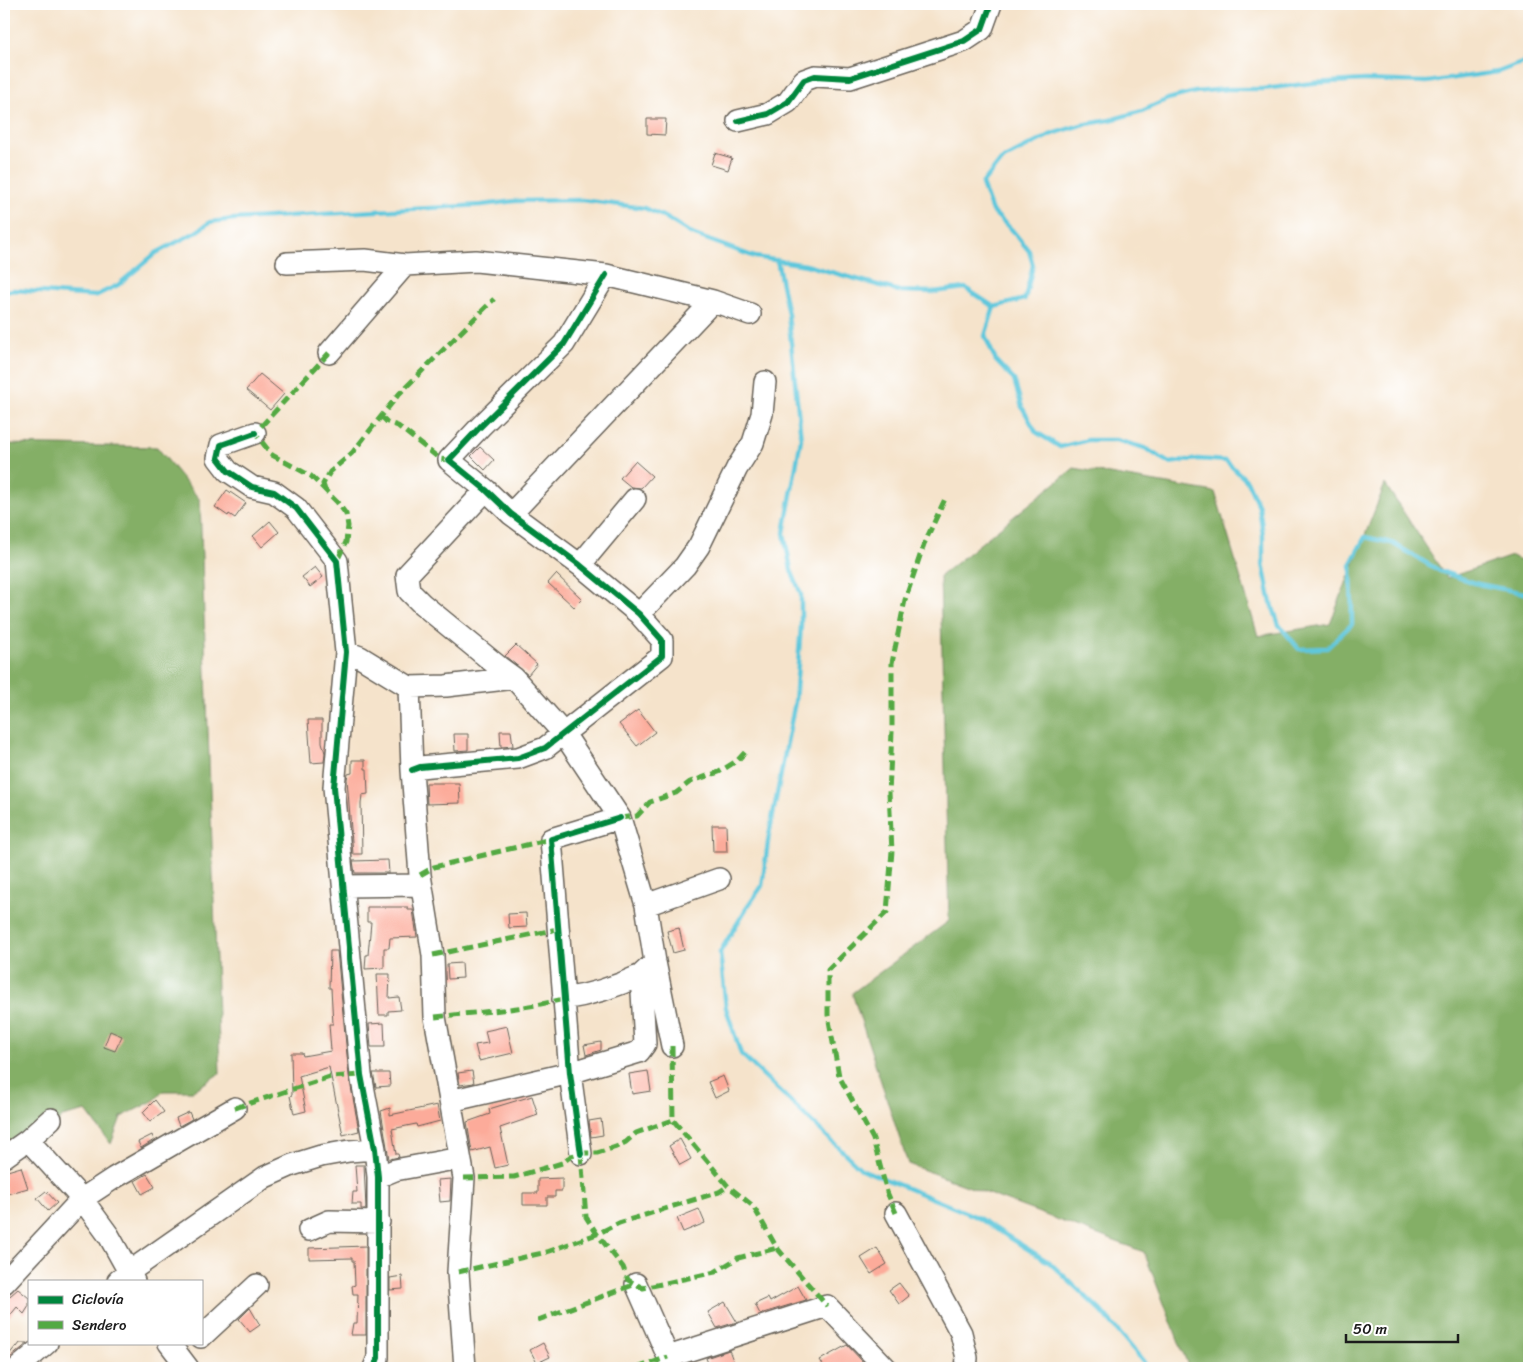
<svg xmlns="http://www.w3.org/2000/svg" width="1533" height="1372" font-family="Sriracha,sans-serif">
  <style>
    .forest { fill: #84af66; stroke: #506641 }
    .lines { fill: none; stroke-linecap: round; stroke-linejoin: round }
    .stream { stroke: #5fc7dc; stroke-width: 4.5 }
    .building { fill: #fcab9a }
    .minor-casing { stroke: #686259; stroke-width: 24 }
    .minor { stroke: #fff; stroke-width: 21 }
    .quiet { stroke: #52a943; stroke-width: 5; stroke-dasharray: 10 5; stroke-linecap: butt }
    .cycleway-casing { stroke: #fff; stroke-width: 9 }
    .cycleway { stroke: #00873e; stroke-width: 6 }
  </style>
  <rect width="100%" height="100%" fill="#fff"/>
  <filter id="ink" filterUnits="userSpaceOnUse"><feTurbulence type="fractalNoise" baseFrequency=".02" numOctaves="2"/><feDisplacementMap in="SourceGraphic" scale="10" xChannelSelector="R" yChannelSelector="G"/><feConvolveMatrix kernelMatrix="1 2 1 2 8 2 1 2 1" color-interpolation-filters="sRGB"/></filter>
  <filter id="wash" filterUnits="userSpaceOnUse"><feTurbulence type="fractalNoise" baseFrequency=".0096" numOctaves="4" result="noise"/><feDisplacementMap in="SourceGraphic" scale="20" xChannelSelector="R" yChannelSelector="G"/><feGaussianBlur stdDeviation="1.12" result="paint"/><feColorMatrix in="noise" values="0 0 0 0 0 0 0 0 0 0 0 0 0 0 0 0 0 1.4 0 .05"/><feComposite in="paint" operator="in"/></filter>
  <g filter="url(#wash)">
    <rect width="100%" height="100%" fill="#f5e3cb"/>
    <path class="forest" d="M4,444L157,447L200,500L220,1073L193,1091H163L155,1100L121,1117L111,1144L86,1111L62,1117L42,1140L4,1149Z
      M1074,468L1215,492L1258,636L1330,624L1385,484L1447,578L1512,556L1529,564V1368H1189L1144,1252L908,1164L852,993L949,921L940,576Z"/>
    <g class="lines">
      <path class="stream" d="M777,260L788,314L801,439L784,533L791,570L801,594V626L795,702L769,835L762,886L746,909L720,952L726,1008L741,1054L861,1169L977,1217L1050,1263L1101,1311L1149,1368
        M4,292L14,290L95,296L118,285L156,253L196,232L210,222L235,219L482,205L515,201L582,200L644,208L665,217L692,234L755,257L806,265L899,291L933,292L965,288L994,307L1025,299L1033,265L1029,251L1012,230L992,211L982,184L1001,160L1052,134L1081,125L1110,120L1142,111L1168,99L1195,92L1227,89H1263L1313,83L1365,80L1427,82L1498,72L1524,62L1529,42
        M994,307L985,336L996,361L1014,380L1022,407L1036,432L1060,447L1088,440H1116L1145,448L1169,463L1198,459L1226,461L1247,481L1259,507L1263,535V564L1270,599L1279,625L1299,649L1327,648L1352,624L1351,563L1365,537L1392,543L1440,571L1478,584L1529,594"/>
    </g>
    <g id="blocks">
      <path class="building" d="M647,119H666L665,135L647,134Z
        M715,153L732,158L728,170L711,165Z
        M260,374L284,394L270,410L246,390Z
        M480,447L494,460L485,470L471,456Z
        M635,461L652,476L641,488L631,487L620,478Z
        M227,490L246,503L235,518L229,514L228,516L215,507Z
        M270,521L279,532L262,547L253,536Z
        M315,567L323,577L310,587L302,577Z
        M556,574L582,599L574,607L548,583Z
        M516,645L537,664L528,675L505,656Z
        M638,710L655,732L637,746L619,724Z
        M308,720H322V742L325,753L324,762L311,763Z
        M500,731H511L513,746L501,747Z
        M454,734H468V750L455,751Z
        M352,760H365V769H367L368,794L362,795L361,803L362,854H353L347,779L348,774L352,773Z
        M426,783H459L460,803L427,804Z
        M712,825H726L727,852H713Z
        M388,860L389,873H355L353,861Z
        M367,907H408V910H413L417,937L390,938L389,948H384V968L365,969L366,955H368L371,922H367Z
        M526,913L527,927L509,928L508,914Z
        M679,928L684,950L673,953L667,931Z
        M330,951H337L349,1076L359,1131L343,1135L329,1067L299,1076L306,1111L294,1114L290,1096L292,1095L291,1053H302L303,1056L331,1051L329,1024H333L331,988H329Z
        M462,963L463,978L448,979L447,964Z
        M377,974H390L389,998L399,997L401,1010L388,1011V1015H379Z
        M384,1023L385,1047H371L369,1024Z
        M507,1026L513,1053L479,1061L475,1045L488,1043L485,1031Z
        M110,1031L122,1036L115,1051L104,1047Z
        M601,1042V1050L586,1055L584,1045Z
        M472,1071L474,1083L460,1085L458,1073Z
        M648,1071L651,1091L632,1094L629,1074Z
        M373,1073H389L390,1086L376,1087Z
        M723,1076L729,1091L715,1098L708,1082Z
        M532,1096L538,1115L500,1128L508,1165L495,1168L490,1147L472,1152L467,1122L490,1114L489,1109Z
        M155,1100L164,1112L150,1122L143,1112Z
        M437,1105L440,1121L417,1127L416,1124L392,1129L396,1154H398L399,1157L389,1159L381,1111L390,1108V1115Z
        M189,1112L192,1119L179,1126L176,1118Z
        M601,1119L603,1135L591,1137L589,1121Z
        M152,1135L154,1140L141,1148L138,1142Z
        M680,1139L691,1159L680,1165L669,1146Z
        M355,1165H364L366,1209H361V1204H352L353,1192H357Z
        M21,1167L28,1188L7,1194L4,1184V1172Z
        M147,1174L155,1187L142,1194L135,1181Z
        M562,1178V1191H555V1197H547V1205H523V1193H538V1179Z
        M451,1179L450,1201L440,1202L438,1180Z
        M46,1191L57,1203L48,1211L37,1198Z
        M699,1209L705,1223L683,1232L677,1218Z
        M366,1246V1335H351L353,1323H357L358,1294H353L352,1286L355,1285L354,1261H352V1258L309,1259V1248Z
        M877,1248L887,1264L871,1274L861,1258Z
        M402,1276L403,1289L390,1290V1278Z
        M899,1283L909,1296L899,1304L889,1290Z
        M798,1286L806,1300L760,1314L755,1304L768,1298L770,1302Z
        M18,1289L29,1298V1306L24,1314L17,1307L4,1323V1301Z
        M725,1302L737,1322L717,1328L708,1312Z
        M250,1308L260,1325L250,1332L239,1319Z
        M20,1343H28L10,1358L8,1356L16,1346L17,1347Z
        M543,1343L550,1357L537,1363L530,1350Z
        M847,1345L864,1363L857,1368H825L820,1360Z
        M729,1350L736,1368H710L706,1358Z"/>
    </g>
  </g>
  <g filter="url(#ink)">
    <use href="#blocks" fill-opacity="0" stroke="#686259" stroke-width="1"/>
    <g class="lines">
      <g class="minor-casing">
        <path id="minor" d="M738,121L768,114L788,102L804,80L815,76L850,78L964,41L982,29L991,4
          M287,263L365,260L405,265
          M329,353L405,265L476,261L606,275L713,301L750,314
          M255,433L221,445L218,458L228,471L252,487L274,492L296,508L337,561L346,652L334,787L361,1075L375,1149L378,1177V1358L374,1368
          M486,490L407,575L409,591L422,604L499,667L514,678L564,734L620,818L646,905L655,962L672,1046
          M511,514L713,301
          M580,565L635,499
          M639,614L685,566L699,546L737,468L753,443L762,414L765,382
          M346,652L360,657L409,687L412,770L420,875L433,955L435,1017L464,1178L458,1272L465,1368
          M409,687L446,686L514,678
          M412,770L420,767L518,758L545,748L662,656V640L639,614L580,565L511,514L486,490L449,460L480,427L564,344L606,275
          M344,886L421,885
          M646,905L719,879
          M563,999C591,995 616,987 641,975
          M450,1101L570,1073L639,1052L645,1044L641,975L655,962
          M28,1140L82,1199L109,1236L134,1281
          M581,1154L570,1073L551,839L620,818
          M4,1157L28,1140L51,1119
          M378,1177L395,1170L460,1158
          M896,1213L961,1333L967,1358L966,1368
          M309,1230L329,1221L379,1222
          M118,1281L129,1272L265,1177L292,1165L321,1156L349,1151L375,1149
          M4,1283L82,1199L114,1178L235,1108
          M636,1284L673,1368
          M201,1337L257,1285
          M169,1343L188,1368
          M668,1357L827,1306L886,1368
          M18,1368L47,1343"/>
      </g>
      <use href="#minor" class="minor"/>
      <path class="quiet" d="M329,353L255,433L272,455L311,476L337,502L346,514L348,526L346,542L337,561
        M381,416L387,422L398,426L440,459L449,460
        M325,490L323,484L330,472L352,453L399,394L494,299
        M620,818L637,816L650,802L676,793L690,782L719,772L738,760L746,751
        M420,875L434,867L551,839
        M433,955L558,929
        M435,1017C478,1012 521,1010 563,999
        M672,1046L673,1120L728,1186L753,1206L777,1248L827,1306
        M235,1108L330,1077L361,1075
        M581,1154L586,1217L597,1234L623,1267L628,1280L643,1288L715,1272L738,1258L777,1248
        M464,1178L514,1177L562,1163L571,1156L585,1153H597L616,1147L626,1142L636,1133L673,1120
        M896,1213L887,1192L873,1139L839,1076L828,1015V970L887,912L892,851L889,793L892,732V663L905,600L924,544L945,499
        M458,1272L547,1252L597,1234L619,1223L719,1192L728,1186
        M538,1320L636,1284
        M637,1368L668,1357"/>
      <g class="cycleway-casing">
        <path id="cycleway" d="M738,121L768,114L788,102L804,80L815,76L850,78L964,41L982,29L991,4
          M255,433L221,445L218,458L228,471L252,487L274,492L296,508L337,561L346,652L334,787L361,1075L375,1149L378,1177V1358L374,1368
          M412,770L420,767L518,758L545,748L662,656V640L639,614L580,565L511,514L486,490L449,460L480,427L564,344L606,275
          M581,1154L570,1073L551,839L620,818"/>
      </g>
      <use href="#cycleway" class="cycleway"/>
    </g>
  </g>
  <rect width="1533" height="1372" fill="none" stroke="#fff" stroke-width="20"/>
  <rect x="28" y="1280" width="175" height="65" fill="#ffffff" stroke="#a4a4a4"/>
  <rect x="38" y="1296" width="25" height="8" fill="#00873e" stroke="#a4a4a4"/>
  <text x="72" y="1304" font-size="15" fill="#1c1c1c">Ciclovía</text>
  <rect x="38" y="1321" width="25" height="8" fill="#52a943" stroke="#a4a4a4"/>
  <text x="72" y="1330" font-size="15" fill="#1c1c1c">Sendero</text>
  <path d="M1346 1334v8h112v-8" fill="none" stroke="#1c1c1c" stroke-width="2.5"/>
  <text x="1353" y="1334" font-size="15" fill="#1c1c1c" stroke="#ffffff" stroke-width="4" paint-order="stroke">50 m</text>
</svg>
